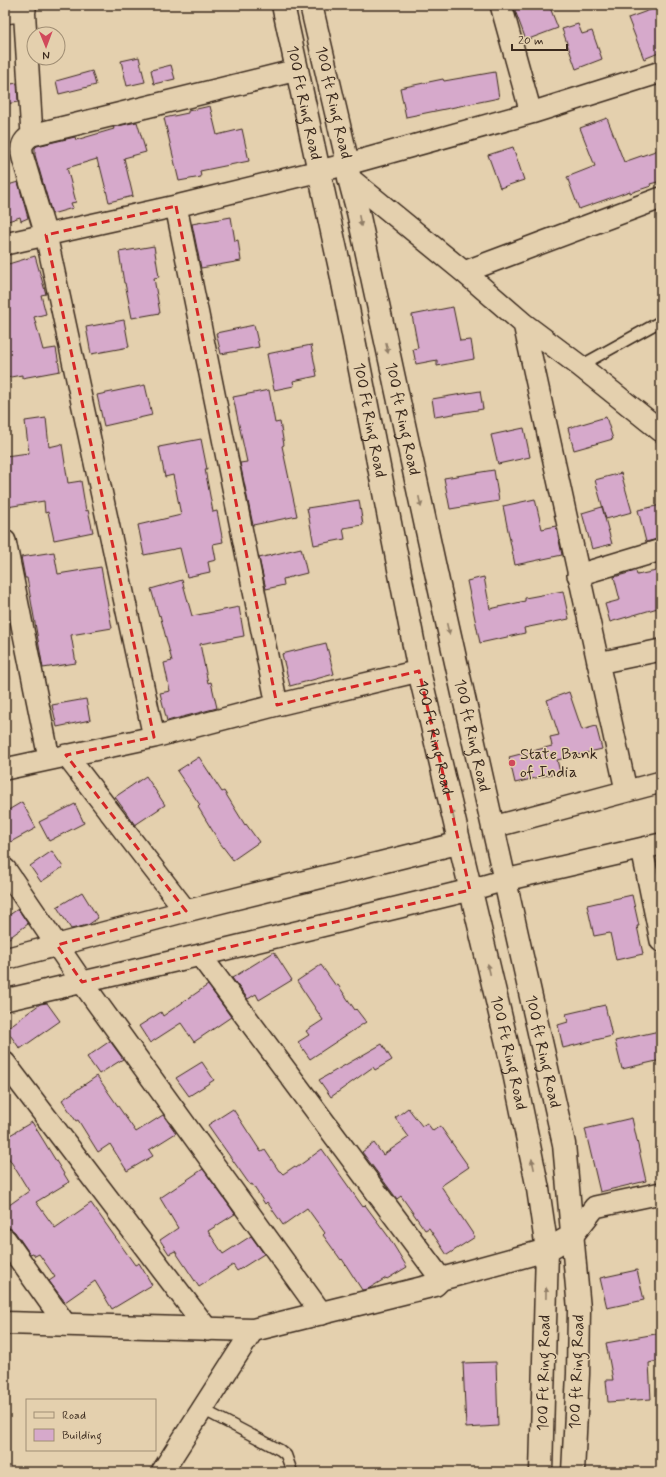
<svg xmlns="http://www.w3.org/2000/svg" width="666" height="1477" font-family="Mynerve,sans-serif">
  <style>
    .building { fill: #d6a9cb; stroke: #3b2a1e }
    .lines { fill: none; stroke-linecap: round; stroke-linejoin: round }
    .lane-casing { stroke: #3b2a1e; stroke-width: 13 }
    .street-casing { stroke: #3b2a1e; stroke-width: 24 }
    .secondary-casing { stroke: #3b2a1e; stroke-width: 25 }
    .primary-casing { stroke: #3b2a1e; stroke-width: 25 }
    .lane { stroke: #e4d0ae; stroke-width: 10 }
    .street { stroke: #e4d0ae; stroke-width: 21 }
    .secondary { stroke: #e4d0ae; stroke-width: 22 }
    .primary { stroke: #e4d0ae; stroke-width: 22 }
    .oneway { fill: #907d66 }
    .marked { fill: none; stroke: #d62828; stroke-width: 3; stroke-dasharray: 8 5; stroke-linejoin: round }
    .poi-dot { fill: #d1495b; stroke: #e4d0ae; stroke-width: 1.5 }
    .labels { text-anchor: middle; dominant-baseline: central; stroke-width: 3; stroke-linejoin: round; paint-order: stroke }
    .street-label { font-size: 16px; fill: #3b2a1e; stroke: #e4d0ae }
    .poi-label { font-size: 16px; fill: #3b2a1e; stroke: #e4d0ae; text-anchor: start }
  </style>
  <rect width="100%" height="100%" fill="#e4d0ae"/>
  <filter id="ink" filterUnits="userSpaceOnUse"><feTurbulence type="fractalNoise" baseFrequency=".025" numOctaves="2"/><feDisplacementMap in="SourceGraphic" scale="8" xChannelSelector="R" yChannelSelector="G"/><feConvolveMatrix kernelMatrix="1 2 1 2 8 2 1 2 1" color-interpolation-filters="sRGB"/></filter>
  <g filter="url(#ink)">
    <path class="building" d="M513,5H549L558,28L526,40Z
      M661,6V52L644,59L628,18Z
      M578,24L582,34L592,31L602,59L576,69L562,29Z
      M139,57L145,82L127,86L121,61Z
      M171,65L175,79L154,84L151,70Z
      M92,71L96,85L59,94L56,81Z
      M495,72L499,98L406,117L400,88L443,79L444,81Z
      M17,83L18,102L5,104V85Z
      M210,106L217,135L242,129L249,161L200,171L201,177L179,181L164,118L188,113V111Z
      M607,118L624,162L661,149V181L650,184L651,186L630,193V191L579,209L567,177L595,166L580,128Z
      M137,122L146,152L124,158L133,196L109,202L100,166L99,167L97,159L67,168L76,202L71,203L73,208L52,214L35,155V148L37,146L75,137L76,140L114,129L113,127Z
      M513,147L524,180L500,188L488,155Z
      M18,182L28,218L21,221L20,217L5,222V186Z
      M231,217L235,241L238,240L241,261L201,268L192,224Z
      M154,246L159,277L154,278L160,313L132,318L125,283H124L119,252Z
      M35,256L46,294L41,295L46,314L34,317L43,350L56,348L60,371L22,378V375L5,378V265Z
      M453,307L460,341L471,340L474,359L437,366V360L416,364L413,349L418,348L412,315Z
      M124,320L129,347L91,354L86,327Z
      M254,325L259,347L221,354L216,333Z
      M311,345L317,376L293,381L294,386L274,390L267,354Z
      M145,385L152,415L104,426L97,395Z
      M269,390L275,423L280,422L284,445L282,446L297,516L253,525L240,463L247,462L233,397Z
      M480,391L483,409L435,417L432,399Z
      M606,417L613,439L574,450L568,428Z
      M46,418L49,447L62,444L68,483L81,481L86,511L88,510L93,532L54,540L48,512L45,513L44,501L7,507L5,492V456L29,453L25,421Z
      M524,428L530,457L498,464L491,435Z
      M201,439L207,469H205L213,512L217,511L223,542L213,544L216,560L208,562L210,572L187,577L180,548L144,555L138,525L181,515L173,475L165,477L159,447Z
      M494,470L499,501L450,509L444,478Z
      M621,473L632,512L606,519L595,480Z
      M535,499L542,529L556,526L562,555L515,565L503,506Z
      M359,500L363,525L343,528L345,539L314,545L307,508Z
      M661,505V538L646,542L638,510Z
      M602,507L612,544L592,549L582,513Z
      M301,548L307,573L283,579L284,585L266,589L259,558Z
      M54,552L58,574L101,567L112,628L71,635L76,663L43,668L27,578H25L21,557Z
      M661,570V607L610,622L605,604L620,600L614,577L636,571L637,575Z
      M484,577L490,609L525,601V598L563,591L569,619L524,628L525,633L480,643L467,581Z
      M182,580L192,616L239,607L244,636L200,644L208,683L211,682L217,708L167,721L160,693L170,691L164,663L172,661L160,615L159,616L151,589Z
      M326,643L334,674L290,686L282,654Z
      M569,692L582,730L596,726L602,749L557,760L560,772L515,783L509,757L552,746L550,737L559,735L547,700Z
      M86,699L90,720L57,727L52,705Z
      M199,757L222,792L224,791L245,825L246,824L259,842L233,860L220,843L198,807L200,805L177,771Z
      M146,776L165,805L135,825L115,797Z
      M22,802L36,828L5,845V812Z
      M75,804L84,823L49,841L39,822Z
      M52,851L63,867L41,882L30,866Z
      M82,892L98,918L88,925L71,929L57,907Z
      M632,895L639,926H637L643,954L616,960L610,933L594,936L587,905Z
      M18,909L28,924L5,941V918Z
      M274,952L292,980L259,1000L256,994L248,999L232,978Z
      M321,965L336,986L338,985L355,1010L356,1009L366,1022L310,1059L298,1042L309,1035L306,1031L323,1020L297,981Z
      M208,985L231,1017L194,1042L181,1023L150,1043L139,1026L161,1012L163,1016Z
      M47,1003L60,1021L20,1049L6,1029L40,1004Z
      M605,1005L612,1036L563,1048L558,1025L568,1022L566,1014Z
      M659,1031L661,1040V1060L622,1069L615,1041Z
      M110,1041L123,1059L99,1074L87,1057Z
      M382,1044L392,1060L375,1070L373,1067L331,1097L319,1080Z
      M202,1062L214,1080L189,1096L176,1078Z
      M97,1076L136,1132L163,1115L176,1133L149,1150L153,1156L127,1171L110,1144L98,1152L78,1120L76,1121L62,1100Z
      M408,1108L422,1126L427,1123L433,1131L440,1126L469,1167L441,1186L475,1237L447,1255L429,1228L425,1230L401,1196L397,1199L362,1152L374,1143L383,1155L409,1137L395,1118Z
      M233,1109L261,1152L265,1150L279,1171H280L283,1174L295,1166L296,1168L322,1149L363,1207L365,1205L388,1236L407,1267L387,1279L386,1278L368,1289L362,1290L342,1259L341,1260L323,1235L325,1233L307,1208L283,1225L267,1202L265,1204L252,1184L250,1185L208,1125Z
      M632,1118L646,1181L600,1192L585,1129Z
      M32,1122L69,1182L36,1202L55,1228L91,1203L135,1265L139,1263L152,1285L112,1309L95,1281L65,1302L49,1281L55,1277L39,1254L35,1256L33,1253L30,1254L15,1232L10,1228L5,1227V1208L29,1191L5,1152V1138Z
      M203,1169L235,1214L208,1231L223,1254L251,1236L264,1254L237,1271L233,1265L199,1287L175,1251L169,1254L160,1240L178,1228L160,1198Z
      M637,1270L644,1300L607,1308L600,1278Z
      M661,1333V1360L649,1363L651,1399L608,1402L606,1380H613L606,1343Z
      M496,1362L498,1426L466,1428L463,1363Z"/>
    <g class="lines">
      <g class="lane-casing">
        <path id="lane" d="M580,366L661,321
          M202,1409L280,1450L286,1455L292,1472"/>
      </g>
      <g class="street-casing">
        <path id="street" d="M24,5L32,135
          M501,5L531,113
          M5,13L25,10
          M349,178L464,272L524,324L580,366L661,431
          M176,206L277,705
          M5,244L176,206L348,164L531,113L661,72
          M464,272L661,198
          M524,324L626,790
          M5,541L49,758
          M578,575L661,550
          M598,663L661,650
          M154,737L46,235L23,158C20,147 22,141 32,135L297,70
          M66,755L186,911
          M5,769L154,737L277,705L419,671
          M493,827L661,782
          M642,849L661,941
          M5,869L82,982L322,1314
          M200,955L441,1279
          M5,959L186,911L459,843
          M5,1000L218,951L470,890L505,880L661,844
          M5,1063L208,1330
          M573,1235L595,1207L661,1193
          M5,1239L66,1325
          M162,1472L253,1330"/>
      </g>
      <g class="secondary-casing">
        <path id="secondary" d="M5,1323L253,1330L435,1285L441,1279L547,1250L573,1235"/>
      </g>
      <g class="primary-casing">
        <g id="primary">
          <path id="s1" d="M283,5L341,273L419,671L514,1073L538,1189L547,1250L541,1472"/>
          <path id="s2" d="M311,5L348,164L349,178L358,212L442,600L564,1144L579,1309L578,1374L573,1472"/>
        </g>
      </g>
      <use href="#lane" class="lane"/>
      <use href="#street" class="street"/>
      <use href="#secondary" class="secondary"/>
      <use href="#primary" class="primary"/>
    </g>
    <defs><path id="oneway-solid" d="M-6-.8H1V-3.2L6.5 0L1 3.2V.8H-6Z"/></defs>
    <g class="oneway">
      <use href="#oneway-solid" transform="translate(360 221) rotate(78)"/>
      <use href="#oneway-solid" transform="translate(387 348) rotate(78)"/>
      <use href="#oneway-solid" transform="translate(420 502) rotate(78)"/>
      <use href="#oneway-solid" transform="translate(448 629) rotate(77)"/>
      <use href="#oneway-solid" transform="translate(453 815) rotate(-103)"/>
      <use href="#oneway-solid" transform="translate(489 969) rotate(-103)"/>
      <use href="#oneway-solid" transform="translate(533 1164) rotate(-102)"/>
      <use href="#oneway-solid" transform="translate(546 1293) rotate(-89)"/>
    </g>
  </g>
  <path class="marked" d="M176,206L277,705L419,671L470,890L82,982L57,945L186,911L66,755L154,737L46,235Z"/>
  <circle class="poi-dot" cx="512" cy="763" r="4"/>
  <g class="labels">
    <g class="street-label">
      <text stroke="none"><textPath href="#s1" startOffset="100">100 Ft Ring Road</textPath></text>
      <text stroke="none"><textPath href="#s2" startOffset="100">100 ft Ring Road</textPath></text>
      <text stroke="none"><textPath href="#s1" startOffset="424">100 Ft Ring Road</textPath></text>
      <text stroke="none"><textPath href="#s2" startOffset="424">100 ft Ring Road</textPath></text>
      <text stroke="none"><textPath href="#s2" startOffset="748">100 ft Ring Road</textPath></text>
      <text stroke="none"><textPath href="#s1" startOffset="748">100 Ft Ring Road</textPath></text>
      <text stroke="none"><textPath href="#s2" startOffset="1072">100 ft Ring Road</textPath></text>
      <text stroke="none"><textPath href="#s1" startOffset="1072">100 Ft Ring Road</textPath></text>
      <text transform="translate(577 1372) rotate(-88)">100 ft Ring Road</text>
      <text transform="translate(544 1373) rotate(-89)">100 Ft Ring Road</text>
    </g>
    <g class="poi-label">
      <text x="520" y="754">State Bank<tspan x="520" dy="18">of India</tspan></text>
    </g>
  </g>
  <rect width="666" height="1477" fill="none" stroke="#e4d0ae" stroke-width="20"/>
  <rect x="10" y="10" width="646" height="1457" fill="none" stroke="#3b2a1e" stroke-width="1.5" filter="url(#ink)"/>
  <rect x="26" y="1399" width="130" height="52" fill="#e4d0ae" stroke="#a08e74"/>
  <rect x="34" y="1412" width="20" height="6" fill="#e4d0ae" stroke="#a08e74"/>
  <text x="62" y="1419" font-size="12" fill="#3b2a1e">Road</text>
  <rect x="34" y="1429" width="20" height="12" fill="#d6a9cb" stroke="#a08e74"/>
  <text x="62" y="1439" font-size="12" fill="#3b2a1e">Building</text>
  <g transform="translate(46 46) rotate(179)"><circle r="19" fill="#e4d0ae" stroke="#a08e74"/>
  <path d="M0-3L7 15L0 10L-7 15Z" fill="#d1495b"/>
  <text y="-6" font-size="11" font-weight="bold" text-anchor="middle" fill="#3b2a1e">N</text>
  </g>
  <path d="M512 44v6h55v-6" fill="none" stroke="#3b2a1e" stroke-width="2"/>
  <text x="518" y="44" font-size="12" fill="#3b2a1e" stroke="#e4d0ae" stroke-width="3" paint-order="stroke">20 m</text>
</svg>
